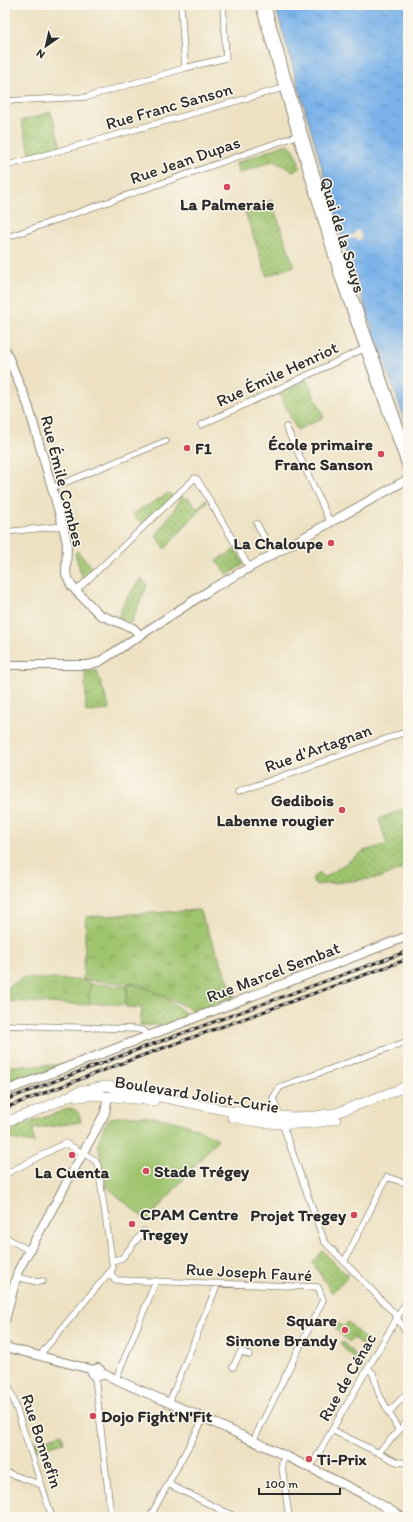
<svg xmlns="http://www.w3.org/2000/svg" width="413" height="1522" font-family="Itim,sans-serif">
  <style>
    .grass { fill: url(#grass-dots); stroke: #65784c }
    .park { fill: url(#park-tufts); stroke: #65784c }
    .pitch { fill: #9fc46e; stroke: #65784c }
    .water { fill: url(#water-ripples); stroke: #526e8a }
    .pier { fill: #ede1c2 }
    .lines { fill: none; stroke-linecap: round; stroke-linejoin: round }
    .street-casing { stroke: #8c8676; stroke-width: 7 }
    .secondary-casing { stroke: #8c8676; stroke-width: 10 }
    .primary-casing { stroke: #8c8676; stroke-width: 10 }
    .street { stroke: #fff; stroke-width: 5.5 }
    .secondary { stroke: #fff; stroke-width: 8 }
    .primary { stroke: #fff; stroke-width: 9 }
    .rail-casing { stroke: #2b2b2b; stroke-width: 3 }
    .rail { stroke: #fbf7ec; stroke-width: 1.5; stroke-dasharray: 4.5; stroke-linecap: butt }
    .poi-dot { fill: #d1495b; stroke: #fbf7ec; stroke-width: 1.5 }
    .labels { text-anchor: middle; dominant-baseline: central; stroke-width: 3; stroke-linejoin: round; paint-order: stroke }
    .street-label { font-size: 17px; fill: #2b2b2b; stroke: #fbf7ec }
    .poi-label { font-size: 17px; font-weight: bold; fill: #2b2b2b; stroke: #fbf7ec; text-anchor: end }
  </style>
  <defs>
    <pattern id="grass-dots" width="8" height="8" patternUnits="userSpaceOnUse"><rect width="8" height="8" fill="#9fc46e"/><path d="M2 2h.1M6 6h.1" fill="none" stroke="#829f5b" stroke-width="1.8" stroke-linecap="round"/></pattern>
    <pattern id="park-tufts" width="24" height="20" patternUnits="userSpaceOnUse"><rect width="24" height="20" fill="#9fc46e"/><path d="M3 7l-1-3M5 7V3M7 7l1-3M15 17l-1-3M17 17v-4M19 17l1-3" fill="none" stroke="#829f5b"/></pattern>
    <pattern id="water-ripples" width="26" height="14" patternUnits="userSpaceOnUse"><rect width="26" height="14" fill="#7ab2e9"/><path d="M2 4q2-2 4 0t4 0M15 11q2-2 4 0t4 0" fill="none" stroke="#6491bd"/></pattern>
  </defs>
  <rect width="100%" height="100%" fill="#fbf7ec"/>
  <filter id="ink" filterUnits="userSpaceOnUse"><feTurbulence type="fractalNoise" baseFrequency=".025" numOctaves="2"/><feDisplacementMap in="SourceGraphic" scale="8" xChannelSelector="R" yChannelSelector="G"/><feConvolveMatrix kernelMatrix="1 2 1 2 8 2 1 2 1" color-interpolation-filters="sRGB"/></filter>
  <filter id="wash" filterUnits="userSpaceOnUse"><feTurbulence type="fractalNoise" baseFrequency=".012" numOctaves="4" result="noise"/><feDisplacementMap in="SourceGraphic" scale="16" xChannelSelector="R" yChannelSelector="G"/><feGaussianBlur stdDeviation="0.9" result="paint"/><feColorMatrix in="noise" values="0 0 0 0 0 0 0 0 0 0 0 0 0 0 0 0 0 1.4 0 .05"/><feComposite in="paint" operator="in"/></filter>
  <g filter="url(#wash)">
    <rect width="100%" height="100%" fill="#ede1c2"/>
    <path class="grass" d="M51,112L61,147L31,156L21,121Z
      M287,144C297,148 297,159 300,168L293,171L273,161L239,173L236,163Z
      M271,200L294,266L267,276L245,212Z
      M307,380L324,417L297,430L279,393Z
      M169,493L173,496L142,524L132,514Z
      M181,495L184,499L187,497L198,508L206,499L207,501L165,549L156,536L180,500L179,498Z
      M235,549L244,564L228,575L216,561L224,555L226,556Z
      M77,551L95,570L83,581L75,554Z
      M141,578L147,586L131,623L118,618L126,599Z
      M408,807V867L378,878L315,885L312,878L320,873L324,878L364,851L387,844L379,819Z
      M128,984C150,986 173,1000 188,1017L165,1025H140L142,1008L126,1007Z
      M68,1065L5,1089V1066Z
      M70,1108C78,1110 80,1114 81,1122L33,1129L34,1143L5,1138V1131Z
      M323,1251L348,1276L332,1293L312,1262Z
      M62,1434L64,1442L35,1450L33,1443Z"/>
    <path class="park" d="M85,671H97L110,710L86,712Z
      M199,910L235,996L195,1011L139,984L83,980L86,917Z
      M23,978L80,980L90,983L89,1005L6,1001L5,1002V989Z
      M348,1322L371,1345L366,1350L354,1338L349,1342L334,1328L339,1323L343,1327Z"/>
    <path class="pitch" d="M90,984L127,986L126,1005L89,1003Z
      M124,1116C158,1115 188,1122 218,1139L147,1221L106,1186L98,1143L104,1127L110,1118Z
      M343,1342L358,1358L355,1360L340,1344Z"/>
    <path class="water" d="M275,5H408V429L376,340L342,237Z"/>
    <path class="pier" d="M359,230L362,239L359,240L354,238L342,241L341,239L353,235L356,231Z"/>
  </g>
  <g filter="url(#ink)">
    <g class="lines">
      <g class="street-casing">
        <path id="street" d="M181,5L185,68
          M5,101L87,97L185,68L226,58L223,5
          M5,166L287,87
          M5,238L299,135
          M201,425L368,347
          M286,427L330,522
          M52,488L166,441
          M257,524L273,554
          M5,532L63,526
          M76,591L195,478L197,479L249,567
          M238,792L408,731
          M5,1025L136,1029L144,1031L149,1036
          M408,1041L280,1087L273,1098L324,1241L394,1313L408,1335
          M5,1173H8L65,1143L95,1160L98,1166L113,1268L43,1351L42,1357
          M5,1237L30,1251
          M112,1261L122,1258L144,1231
          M344,1262L387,1177L408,1184
          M111,1271L112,1277L116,1280L318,1287L323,1300L253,1441
          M16,1277L38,1282L43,1281
          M233,1367L241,1351L249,1355
          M368,1369L373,1373L379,1394L399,1431
          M5,1374L52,1517
          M95,1377L111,1517
          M116,1379L156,1281
          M169,1403L218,1283
          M389,1412L408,1392
          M332,1430L397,1462L408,1463
          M378,1453L406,1423L408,1419
          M286,1456L282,1462V1467L289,1517
          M310,1468L408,1299
          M5,1472L42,1485
          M168,1484L236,1517
          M5,1516L9,1517
          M150,1517L204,1418
          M384,1517L387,1508"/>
      </g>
      <g class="secondary-casing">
        <path id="secondary" d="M260,5L294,124L340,279L408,470
          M266,5L293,101L346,276L408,452
          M5,349L28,405L63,526L67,543L66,574L71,585L76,591L100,615L133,628L140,635
          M5,665H88L99,662L213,588L408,479
          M5,1091L408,936
          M5,1320L18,1271L105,1113L108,1096L119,1094L137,1095
          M5,1347L94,1370L98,1368L101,1371L100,1376L97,1377L94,1376L92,1372L94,1370
          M101,1373L206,1419L286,1456L363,1494L402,1517"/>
      </g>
      <g class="primary-casing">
        <path id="primary" d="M78,1097L94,1095L154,1101
          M232,1117C267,1125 301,1128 336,1119
          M5,1122L44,1108L80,1091L105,1086L125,1088L156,1096L229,1111L292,1117L316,1116L336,1113L408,1086"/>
      </g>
      <use href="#street" class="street"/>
      <use href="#secondary" class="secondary"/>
      <use href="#primary" class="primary"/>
      <g class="rail-casing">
        <path id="rail" d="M5,1100L131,1052L408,951
          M5,1108L133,1059L408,959"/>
      </g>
      <use href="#rail" class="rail"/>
    </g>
  </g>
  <g class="poi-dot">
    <circle cx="227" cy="187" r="4"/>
    <circle cx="187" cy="448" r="4"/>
    <circle cx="381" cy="454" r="4"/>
    <circle cx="331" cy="543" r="4"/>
    <circle cx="342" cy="810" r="4"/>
    <circle cx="72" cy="1155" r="4"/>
    <circle cx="146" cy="1171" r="4"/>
    <circle cx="354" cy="1215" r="4"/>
    <circle cx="132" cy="1224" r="4"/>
    <circle cx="345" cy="1330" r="4"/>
    <circle cx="93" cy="1416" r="4"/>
    <circle cx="309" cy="1459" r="4"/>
  </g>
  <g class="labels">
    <g class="street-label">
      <text transform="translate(169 106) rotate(-16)">Rue Franc Sanson</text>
      <text transform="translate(185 160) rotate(-19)">Rue Jean Dupas</text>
      <text transform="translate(343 235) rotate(73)">Quai de la Souys</text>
      <text transform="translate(277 374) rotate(-25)">Rue Émile Henriot</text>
      <text transform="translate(63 481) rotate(76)">Rue Émile Combes</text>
      <text transform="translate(318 748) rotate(-20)">Rue d'Artagnan</text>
      <text transform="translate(273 972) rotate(-21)">Rue Marcel Sembat</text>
      <text transform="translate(197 1094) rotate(9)">Boulevard Joliot-Curie</text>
      <text transform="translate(249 1272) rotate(3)">Rue Joseph Fauré</text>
      <text transform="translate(347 1377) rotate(-60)">Rue de Cénac</text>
      <text transform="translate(42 1441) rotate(72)">Rue Bonnefin</text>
    </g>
    <g class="poi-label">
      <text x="227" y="204" text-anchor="middle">La Palmeraie</text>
      <text x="373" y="444">École primaire<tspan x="373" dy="20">Franc Sanson</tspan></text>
      <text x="195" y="448" text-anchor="start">F1</text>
      <text x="323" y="543">La Chaloupe</text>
      <text x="334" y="800">Gedibois<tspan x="334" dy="20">Labenne rougier</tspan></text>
      <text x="154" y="1171" text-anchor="start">Stade Trégey</text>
      <text x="72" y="1172" text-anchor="middle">La Cuenta</text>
      <text x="140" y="1214" text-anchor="start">CPAM Centre<tspan x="140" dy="20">Tregey</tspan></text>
      <text x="346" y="1215">Projet Tregey</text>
      <text x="337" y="1320">Square<tspan x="337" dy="20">Simone Brandy</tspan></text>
      <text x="101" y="1416" text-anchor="start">Dojo Fight'N'Fit</text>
      <text x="317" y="1459" text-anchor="start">Ti-Prix</text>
    </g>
  </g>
  <rect width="413" height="1522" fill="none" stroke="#fbf7ec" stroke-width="20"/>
  <g transform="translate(46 46) rotate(214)" stroke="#fbf7ec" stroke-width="3" paint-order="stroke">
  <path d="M0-3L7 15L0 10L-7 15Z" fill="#2b2b2b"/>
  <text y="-6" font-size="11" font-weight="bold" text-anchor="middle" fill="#2b2b2b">N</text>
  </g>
  <path d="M259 1488v6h81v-6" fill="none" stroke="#2b2b2b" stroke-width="2"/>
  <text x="265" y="1488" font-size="12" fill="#2b2b2b" stroke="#fbf7ec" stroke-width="3" paint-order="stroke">100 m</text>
</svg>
